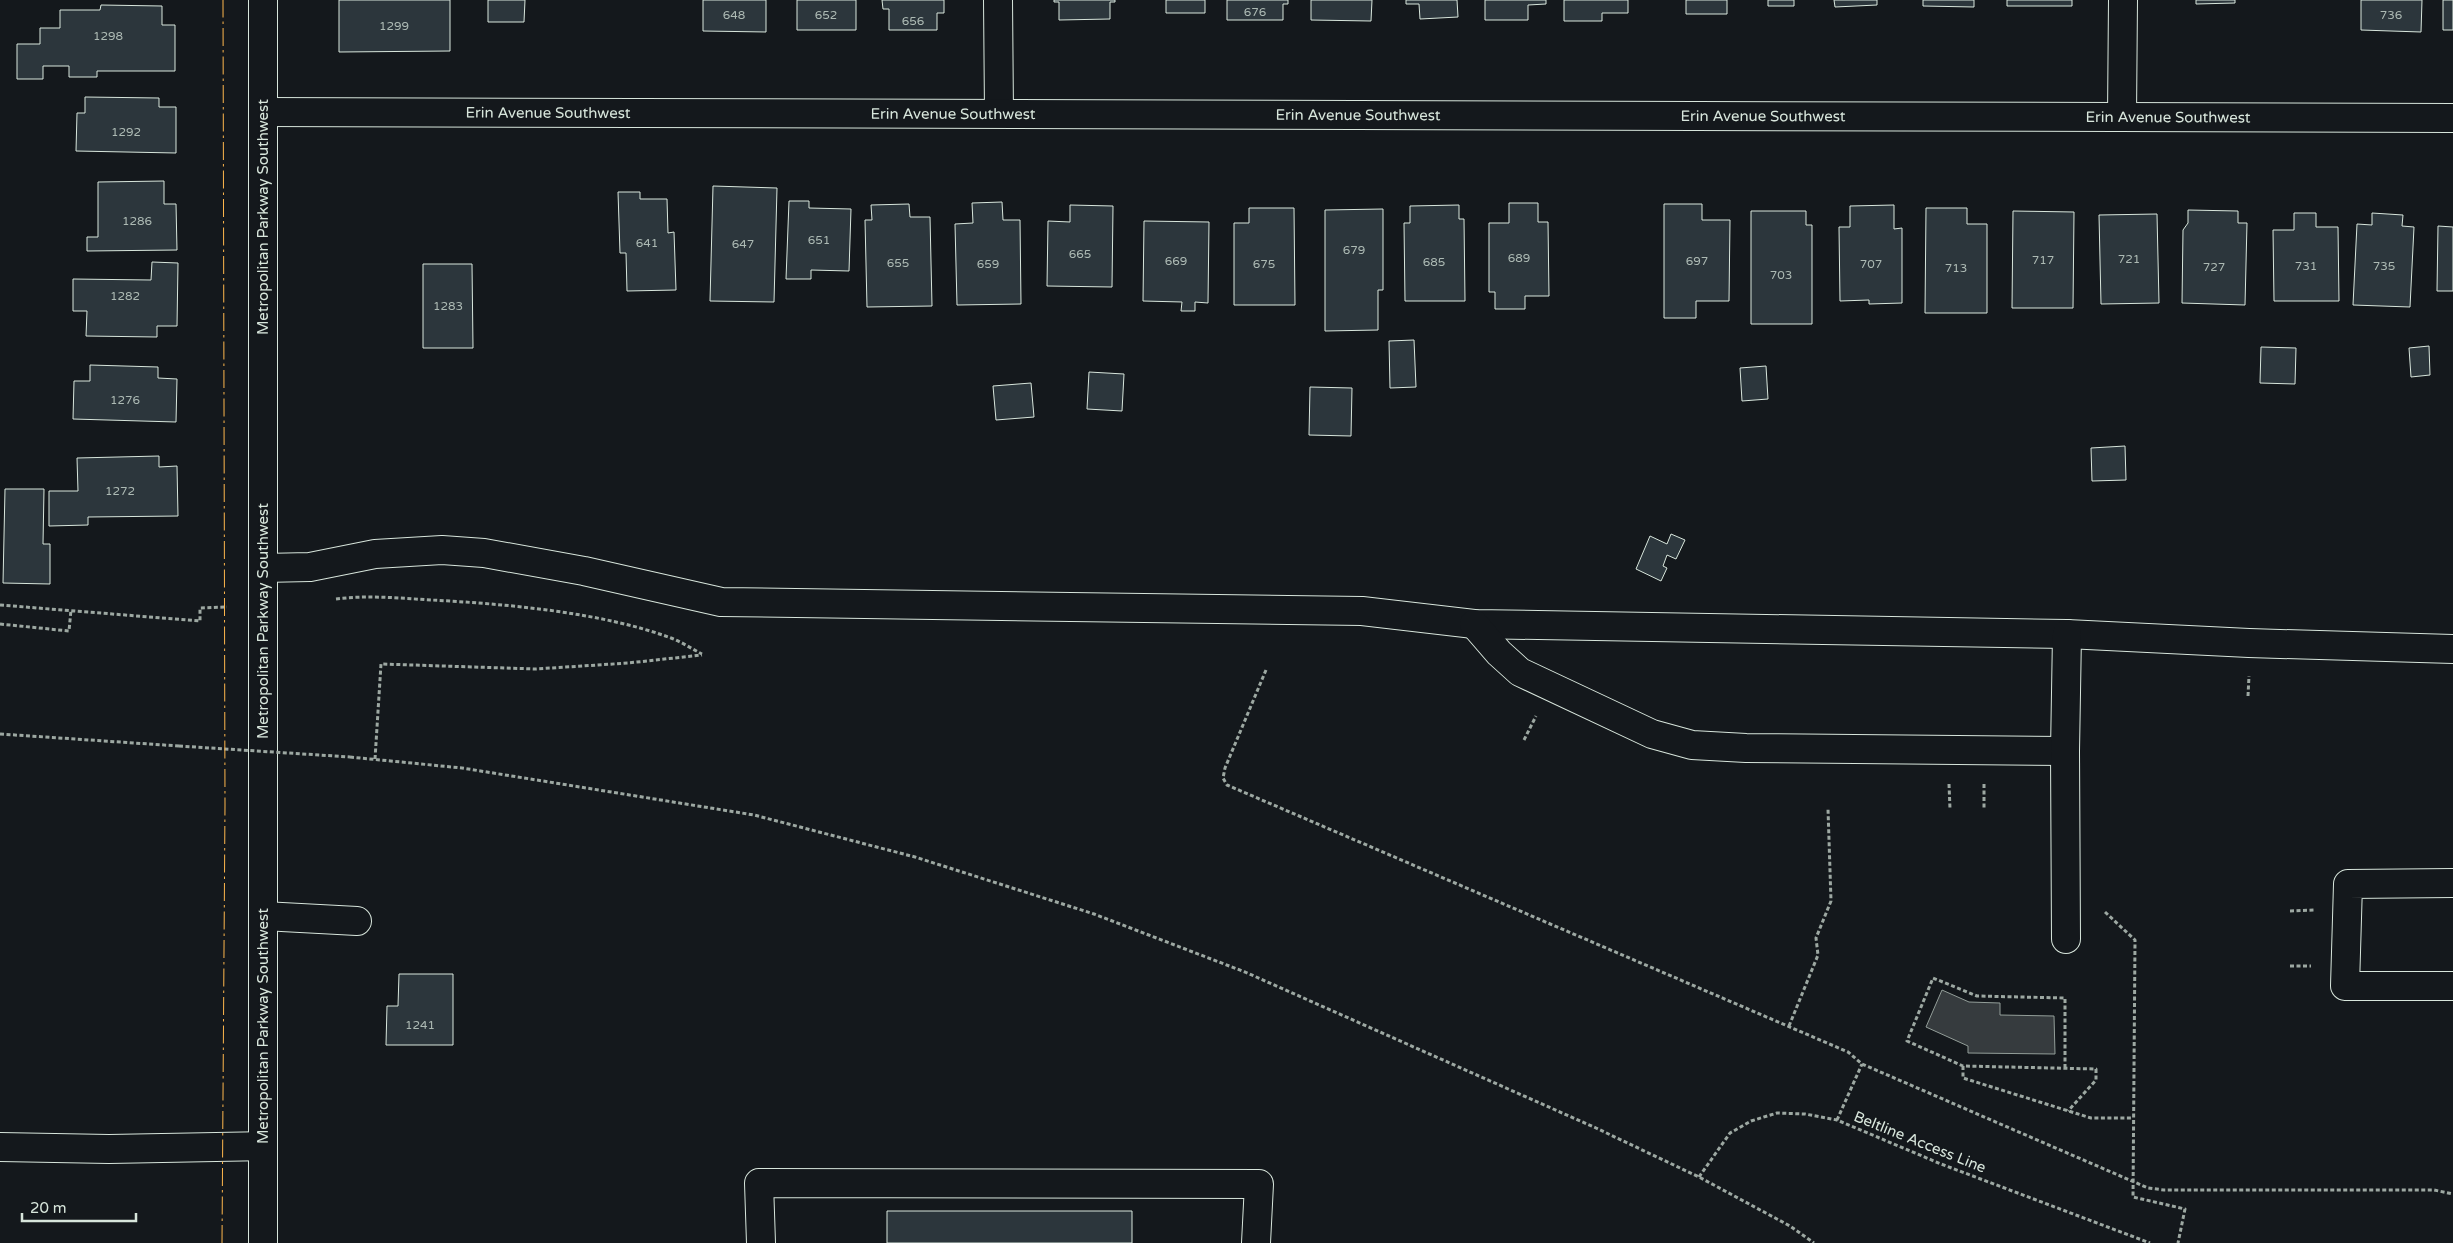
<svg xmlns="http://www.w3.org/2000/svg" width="2453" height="1243" font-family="'Varela Round',sans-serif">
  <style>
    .water { fill: #363b3e; stroke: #939e99 }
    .building { fill: #2c363c; stroke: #d8e6dc }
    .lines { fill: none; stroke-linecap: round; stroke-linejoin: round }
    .minor-casing { stroke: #d8e6dc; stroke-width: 30 }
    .major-casing { stroke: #d8e6dc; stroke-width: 30 }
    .path { stroke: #9da8a2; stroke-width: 3; stroke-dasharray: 4 2.5; stroke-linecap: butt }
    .minor { stroke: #14181c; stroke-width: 28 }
    .major { stroke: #14181c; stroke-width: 28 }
    .path-bridge { stroke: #9da8a2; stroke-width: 3; stroke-dasharray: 4 2.5; stroke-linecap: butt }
    .power { stroke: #ffb74d; stroke-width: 1; stroke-dasharray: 18 4 2.5 4; stroke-linecap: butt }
    .labels { text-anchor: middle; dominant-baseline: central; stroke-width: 4; stroke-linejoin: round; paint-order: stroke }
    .number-label { font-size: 12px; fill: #adbab4 }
    .street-label { font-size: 15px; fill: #d8e6dc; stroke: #14181c }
  </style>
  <rect width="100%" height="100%" fill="#14181c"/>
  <path class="water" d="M1942,990L1969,1002L2000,1003V1015L2054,1016L2055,1054L1968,1053V1046L1926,1027Z"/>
  <path class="building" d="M339,0H450V51L339,52Z
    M488,0H525L524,22H488Z
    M703,0H766V32L703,31Z
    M797,0H856V30H797Z
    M882,0H944V13H937V30H889V9H883Z
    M1054,0H1115V2H1110V19L1059,20V2H1054Z
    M1166,0H1205V13H1166Z
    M1227,0H1288V4H1283V20H1227Z
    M1311,0H1372L1371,21L1311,20Z
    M1406,0H1457L1458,17L1420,19L1419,4H1406Z
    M1485,0H1546V4L1528,5V20H1485Z
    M1564,0H1628V13H1602V21H1564Z
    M1686,0H1727V14H1686Z
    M1768,0H1794V6H1768Z
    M1834,0H1877V5L1835,7Z
    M1923,0H1974V7L1923,6Z
    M2007,0H2072V6H2007Z
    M2196,0H2235V3L2196,4Z
    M2361,0H2422L2421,32L2361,30Z
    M2443,0H2453V30H2443Z
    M101,5L162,6V25H175V71H97V77H69V66H43V79H17V44H40V28H60V10H100Z
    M85,97L159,98V107H176V153L76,151L77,113H85Z
    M164,181V204H176L177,250L87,251V237H98V182Z
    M713,186L777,188L774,302L710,301Z
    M618,192H640V199H667L668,233L674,232L676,290L627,291L626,253H620Z
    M789,201H809V208L851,209L849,271L811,270V279H786Z
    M1002,202L1003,220H1020L1021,304L957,305L955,224L973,223L972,203Z
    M1509,203H1538V222H1548L1549,296H1525V309H1495V292H1489V223H1509Z
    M909,204L910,217H930L932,306L867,307L865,220H872L871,205Z
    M1664,204H1702V220H1730L1729,301H1696V318H1664Z
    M1070,205L1113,206L1112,287L1047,286L1048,221L1070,222Z
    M1459,205V219H1464L1465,301H1405L1404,223H1410V206Z
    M1894,205V229L1902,228V303L1869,304V300L1840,301L1839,227H1850V206Z
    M1249,208H1294L1295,305H1234V223H1249Z
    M1926,208H1967V224H1987V313H1925Z
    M1383,209V290H1378V330L1325,331V210Z
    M2188,210L2238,211V223H2247L2245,305L2182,303L2183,230L2188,223Z
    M1751,211H1806V225H1812V324H1751Z
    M2013,211L2074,212L2073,308H2012Z
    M2294,213H2316V227H2338L2339,301H2274L2273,230H2294Z
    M2372,213L2403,215L2402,226L2414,227L2410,307L2353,305L2357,224L2372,225Z
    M2157,214L2159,303L2101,304L2099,215Z
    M1144,221L1209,222L1208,303L1195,302V311H1181L1182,302L1143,301Z
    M2438,226L2453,227V291H2437Z
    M152,262L178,263L177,326H157V337L86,336L87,311H73V279L151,280Z
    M423,264H472L473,348H423Z
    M1414,340L1416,387L1390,388L1389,341Z
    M2429,346L2430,375L2411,377L2409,348Z
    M2261,347L2296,348L2295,384L2260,383Z
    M90,365L158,367V378L177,379L176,422L73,419L74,381H90Z
    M1766,366L1768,399L1742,401L1740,368Z
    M1089,372L1124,374L1122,411L1087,409Z
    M1031,383L1034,417L996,420L993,386Z
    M1310,387L1352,388L1351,436L1309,435Z
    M2125,446L2126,480L2092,481L2091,448Z
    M159,456V467L177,466L178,516L88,517V525L49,526V491H78L77,458Z
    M5,489H44L43,544H50V584L3,583Z
    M1671,534L1685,540L1676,559L1667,555L1663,566L1667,568L1661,581L1636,569L1650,536L1667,544Z
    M399,974H453V1045H386L387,1006H398Z
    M887,1211H1132V1243H887Z"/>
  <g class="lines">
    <g class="minor-casing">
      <g id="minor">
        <path d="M998,0L999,113"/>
        <path id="s1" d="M263,112L2453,118"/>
        <path d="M2122,116L2123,0"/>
        <path d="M263,568L310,567L375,554L442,550L484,553L584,571L721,602L1362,611L1474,624L2067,634L2249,643L2453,649"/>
        <path d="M1474,624L1499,653L1520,672L1652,734L1692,745L1746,748L2065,751"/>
        <path d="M2453,883L2348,884L2345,986H2453"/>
        <path d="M263,916L357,921"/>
        <path d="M2066,939L2065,751L2067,634"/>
        <path d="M0,1147L109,1149L263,1146"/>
        <path d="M761,1243L759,1183L1259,1184L1256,1243"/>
      </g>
    </g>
    <g class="major-casing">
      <path id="major" d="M263,0V1243"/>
    </g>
    <path class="path" d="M336,599C367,595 399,598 431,600C506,604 601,612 671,638C682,642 692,649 702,654
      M0,605L200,621V608L227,607
      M0,624L69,631L71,610
      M1266,670L1225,768L1223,778L1227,785L1848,1052L1862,1064L2148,1188L2164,1190H2434L2453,1194
      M2248,696L2249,676
      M0,734L179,746
      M1524,740L1536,716
      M350,757L462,768L754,815L915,857L1094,914L1245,972L1596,1128L1699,1177L1790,1226L1814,1243
      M375,759L381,664L536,669L628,663L702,655
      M1949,784L1950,809
      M1984,784V809
      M2290,911L2314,910
      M2105,912L2135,940L2133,1197L2185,1209L2178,1243
      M2290,966H2311
      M1789,1026L1818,955L1816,938L1831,901L1828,809
      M1963,1066V1078L2091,1118H2133
      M2065,1068V998L1977,996L1933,978L1907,1041L1963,1066L2096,1069V1080L2068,1111
      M1837,1120L1862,1064
      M1699,1177L1730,1133L1751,1121L1777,1113L1805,1114L1837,1120L1941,1164L2150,1243"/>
    <use href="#minor" class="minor"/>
    <use href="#major" class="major"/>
    <path class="path-bridge" d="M179,746L350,757"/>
    <path class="power" d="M222,1243L225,805L223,0"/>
  </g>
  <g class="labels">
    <g class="number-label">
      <text x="1255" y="12">676</text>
      <text x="734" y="15">648</text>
      <text x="826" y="15">652</text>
      <text x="2391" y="15">736</text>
      <text x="913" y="21">656</text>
      <text x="394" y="26">1299</text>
      <text x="108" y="36">1298</text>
      <text x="126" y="132">1292</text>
      <text x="137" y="221">1286</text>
      <text x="819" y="240">651</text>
      <text x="647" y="243">641</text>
      <text x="743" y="244">647</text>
      <text x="1354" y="250">679</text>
      <text x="1080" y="254">665</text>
      <text x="1519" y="258">689</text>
      <text x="2129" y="259">721</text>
      <text x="2043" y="260">717</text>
      <text x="1176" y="261">669</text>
      <text x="1697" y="261">697</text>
      <text x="1434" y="262">685</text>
      <text x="898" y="263">655</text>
      <text x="988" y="264">659</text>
      <text x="1264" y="264">675</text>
      <text x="1871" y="264">707</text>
      <text x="2306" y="266">731</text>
      <text x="2384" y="266">735</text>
      <text x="2214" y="267">727</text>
      <text x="1956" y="268">713</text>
      <text x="1781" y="275">703</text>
      <text x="125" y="296">1282</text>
      <text x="448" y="306">1283</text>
      <text x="125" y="400">1276</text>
      <text x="120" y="491">1272</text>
      <text x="420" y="1025">1241</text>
    </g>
    <g class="street-label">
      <text stroke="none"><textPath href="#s1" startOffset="285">Erin Avenue Southwest</textPath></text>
      <text stroke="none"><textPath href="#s1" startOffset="690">Erin Avenue Southwest</textPath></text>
      <text stroke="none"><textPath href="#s1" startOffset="1095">Erin Avenue Southwest</textPath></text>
      <text stroke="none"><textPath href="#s1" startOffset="1500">Erin Avenue Southwest</textPath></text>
      <text stroke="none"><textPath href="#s1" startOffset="1905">Erin Avenue Southwest</textPath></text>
      <text transform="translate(263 217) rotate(-90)">Metropolitan Parkway Southwest</text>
      <text transform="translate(263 621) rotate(-90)">Metropolitan Parkway Southwest</text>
      <text transform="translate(263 1026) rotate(-90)">Metropolitan Parkway Southwest</text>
      <text transform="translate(1920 1142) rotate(22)">Beltline Access Line</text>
    </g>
  </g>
  <path d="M22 1213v8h114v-8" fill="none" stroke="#d8e6dc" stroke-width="2.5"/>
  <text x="30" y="1213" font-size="15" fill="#d8e6dc" stroke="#14181c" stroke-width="4" paint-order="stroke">20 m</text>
</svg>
